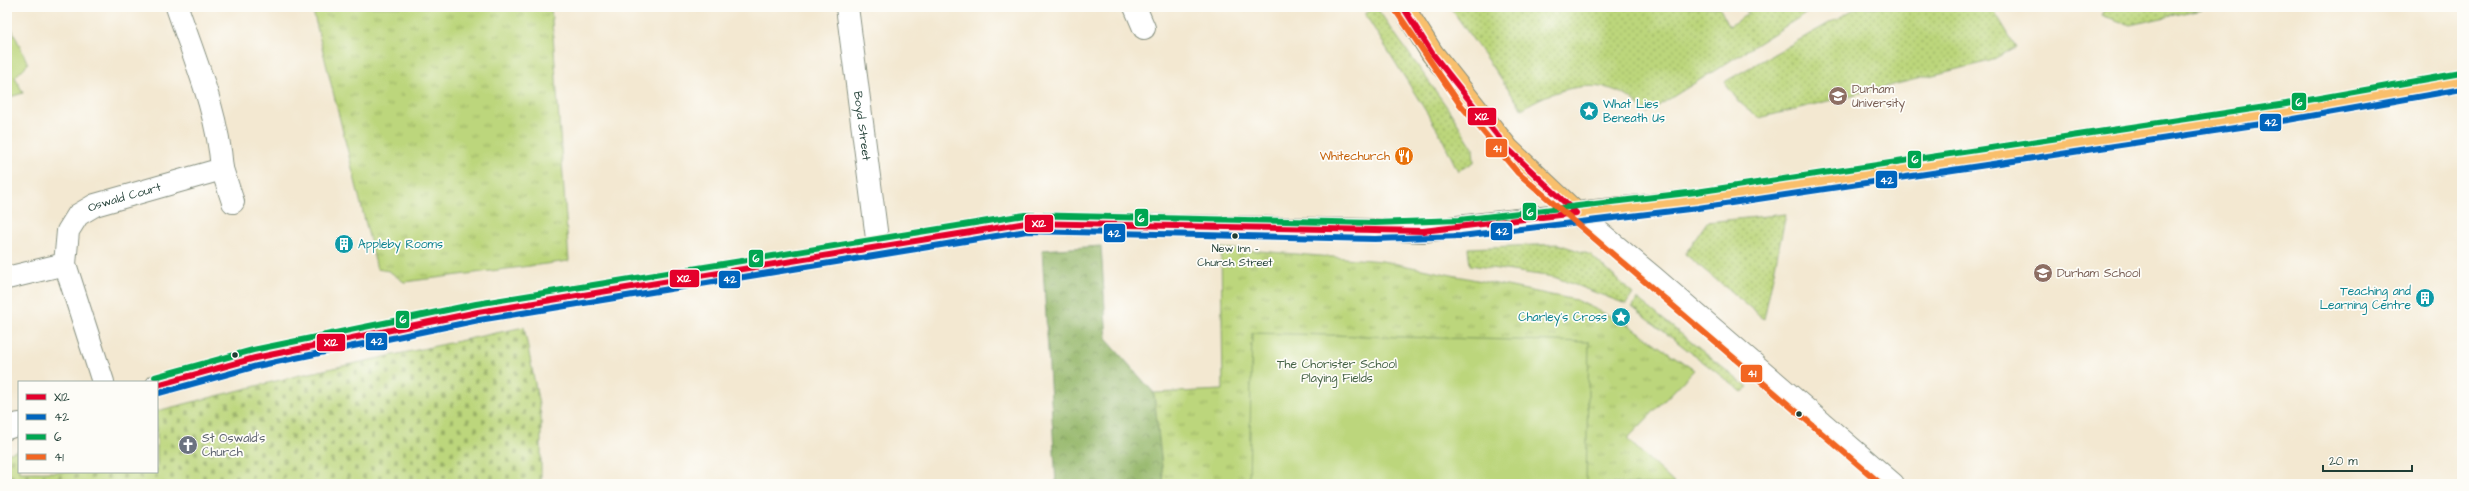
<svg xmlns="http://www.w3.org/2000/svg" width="2469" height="491" font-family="'Architects Daughter',sans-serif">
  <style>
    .grass { fill: url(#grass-dots); stroke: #6e8a58 }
    .forest { fill: url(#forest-crowns); stroke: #5a7a50 }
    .cemetery { fill: url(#cemetery-stones); stroke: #6e8a58 }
    .park { fill: url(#park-tufts); stroke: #6e8a58 }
    .garden { fill: #bcd67b; stroke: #6e8a58 }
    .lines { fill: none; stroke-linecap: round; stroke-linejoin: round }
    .minor-casing { stroke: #899282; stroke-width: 24 }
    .tertiary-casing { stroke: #899282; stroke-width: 24 }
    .primary-casing { stroke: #899282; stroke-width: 24 }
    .minor { stroke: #fff; stroke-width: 22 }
    .tertiary { stroke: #fff; stroke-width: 22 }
    .primary { stroke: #f9bf6c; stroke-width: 22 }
    .bus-1-casing { stroke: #fdfcf7; stroke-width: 9 }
    .bus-2-casing { stroke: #fdfcf7; stroke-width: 9 }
    .bus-3-casing { stroke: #fdfcf7; stroke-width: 9 }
    .bus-4-casing { stroke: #fdfcf7; stroke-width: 9 }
    .bus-1 { stroke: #e4002b; stroke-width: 6 }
    .bus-2 { stroke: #0065bd; stroke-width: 6 }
    .bus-3 { stroke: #00a651; stroke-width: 6 }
    .bus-4 { stroke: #f26522; stroke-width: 6 }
    .bus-dot { fill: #1f3d34; stroke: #fdfcf7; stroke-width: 1.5 }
    .labels { text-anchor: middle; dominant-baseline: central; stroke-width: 3.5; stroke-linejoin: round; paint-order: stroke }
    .bus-label { font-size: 11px; fill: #1f3d34; stroke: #fdfcf7 }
    .education-label { font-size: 12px; fill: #785e54; stroke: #fdfcf7; text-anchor: start }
    .culture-label { font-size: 12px; fill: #0d838f; stroke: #fdfcf7; text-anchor: start }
    .street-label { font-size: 12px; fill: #1f3d34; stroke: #fdfcf7 }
    .food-label { font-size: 12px; fill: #c56008; stroke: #fdfcf7; text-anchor: end }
    .park-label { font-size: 12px; fill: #466346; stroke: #fdfcf7 }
    .worship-label { font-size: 12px; fill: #5b616d; stroke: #fdfcf7; text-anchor: start }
    .line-badge { stroke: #fdfcf7; stroke-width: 1.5 }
    .badge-label { font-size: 11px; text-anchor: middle; font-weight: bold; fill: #fff }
  </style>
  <defs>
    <pattern id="grass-dots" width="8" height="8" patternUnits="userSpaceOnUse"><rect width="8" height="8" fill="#bcd67b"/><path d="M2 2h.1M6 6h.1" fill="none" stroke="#98af66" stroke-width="1.8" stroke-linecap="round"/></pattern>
    <pattern id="forest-crowns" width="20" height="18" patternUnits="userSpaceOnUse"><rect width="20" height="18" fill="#95b76b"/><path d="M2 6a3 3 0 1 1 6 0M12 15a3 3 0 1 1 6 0" fill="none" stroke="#799659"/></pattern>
    <pattern id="cemetery-stones" width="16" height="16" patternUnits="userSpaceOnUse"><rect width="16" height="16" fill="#bcd67b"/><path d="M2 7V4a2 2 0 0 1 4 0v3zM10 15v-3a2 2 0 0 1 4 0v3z" fill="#98af66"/></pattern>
    <pattern id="park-tufts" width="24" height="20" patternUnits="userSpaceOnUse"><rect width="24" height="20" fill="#bcd67b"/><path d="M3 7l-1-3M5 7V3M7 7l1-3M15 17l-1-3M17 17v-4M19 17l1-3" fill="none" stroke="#98af66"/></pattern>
  </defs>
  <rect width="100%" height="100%" fill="#fdfcf7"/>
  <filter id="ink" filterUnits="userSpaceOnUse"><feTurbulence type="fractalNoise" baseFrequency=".025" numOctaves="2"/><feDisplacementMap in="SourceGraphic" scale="8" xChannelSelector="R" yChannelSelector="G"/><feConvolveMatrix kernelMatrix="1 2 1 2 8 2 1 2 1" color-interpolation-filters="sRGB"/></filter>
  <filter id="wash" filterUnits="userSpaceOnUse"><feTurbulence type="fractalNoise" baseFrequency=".012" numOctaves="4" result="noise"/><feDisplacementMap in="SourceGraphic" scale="16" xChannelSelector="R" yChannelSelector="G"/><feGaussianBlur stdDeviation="0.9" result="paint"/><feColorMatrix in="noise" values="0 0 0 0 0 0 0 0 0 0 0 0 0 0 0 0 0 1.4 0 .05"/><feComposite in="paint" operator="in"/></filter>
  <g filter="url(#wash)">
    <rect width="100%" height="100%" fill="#f3e8d1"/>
    <path class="grass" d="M1376,7L1449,110L1473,148L1474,162L1458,171L1439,132L1365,14Z
      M1450,7H1719L1729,26L1748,14L1745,8L1746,7H1816L1647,113C1640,107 1632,98 1623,94C1593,77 1548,91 1522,109Z
      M1858,7H1992L2016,47L1990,61L1759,118L1739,102L1724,82Z
      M2106,7H2201L2202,9L2130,25L2101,15Z
      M1786,214L1764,319L1685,254L1707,222Z
      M1558,244L1591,255L1633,294L1626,304L1554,277L1470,265L1468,248Z
      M1638,299L1748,388L1742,392L1632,307Z"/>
    <path class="forest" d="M1101,246L1107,340L1154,393L1164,484H1056L1042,250Z"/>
    <path class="cemetery" d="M524,327L541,415V484H7V454L19,450V472H157V411L296,376Z"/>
    <path class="park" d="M312,7H551L569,261L404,282L389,271L377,269Z
      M1221,248L1382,261L1576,300L1629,325L1694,370L1627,439L1675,484H1164L1154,393L1223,390Z"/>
    <path class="garden" d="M7,18L28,64L15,77L23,93L7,98Z
      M1252,333L1589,342L1586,484H1249Z"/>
  </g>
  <g filter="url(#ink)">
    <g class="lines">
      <g class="minor-casing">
        <g id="minor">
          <path id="s1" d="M847,7L878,246"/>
          <path d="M1135,7L1144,28"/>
          <path d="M222,169L233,202"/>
          <path d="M7,278L65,264"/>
          <path id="s2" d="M103,382L65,264L68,231L78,215L95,205L222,169C218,113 195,60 177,7"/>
        </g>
      </g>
      <g class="tertiary-casing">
        <path id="tertiary" d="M157,385L255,358L478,312L1026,223L1423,231L1576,213L1653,277L1893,484
          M7,428L19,424"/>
      </g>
      <g class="primary-casing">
        <path id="primary" d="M1403,7L1432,53L1508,149L1576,213L1697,200L2287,112L2462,81"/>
      </g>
      <use href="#minor" class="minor"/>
      <use href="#tertiary" class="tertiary"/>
      <use href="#primary" class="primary"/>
      <g class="bus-1-casing">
        <path id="bus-1" d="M1403,7L1432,53L1508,149L1576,213
          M157,385L255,358L478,312L1026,223L1423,231L1576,213"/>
      </g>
      <g class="bus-2-casing">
        <path id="bus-2" d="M159,393L257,366L479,320L1027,231L1375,239L1461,236L1698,208L2288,120L2462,89"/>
      </g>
      <g class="bus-3-casing">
        <path id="bus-3" d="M155,377L253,350L476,304L1025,215L1375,223L1459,220L1696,192L2286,104L2461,73"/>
      </g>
      <g class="bus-4-casing">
        <path id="bus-4" d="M1396,11L1459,103L1518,173L1881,484"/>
      </g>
      <use href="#bus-1" class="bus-1"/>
      <use href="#bus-2" class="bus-2"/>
      <use href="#bus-3" class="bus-3"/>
      <use href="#bus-4" class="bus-4"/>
    </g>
  </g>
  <defs>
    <g id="university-disc" transform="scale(1)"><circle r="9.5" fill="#8d6e63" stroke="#fdfcf7"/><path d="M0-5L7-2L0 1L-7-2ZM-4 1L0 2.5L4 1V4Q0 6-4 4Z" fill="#fff"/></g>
    <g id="sight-disc" transform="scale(1)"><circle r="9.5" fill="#0f9aa8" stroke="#fdfcf7"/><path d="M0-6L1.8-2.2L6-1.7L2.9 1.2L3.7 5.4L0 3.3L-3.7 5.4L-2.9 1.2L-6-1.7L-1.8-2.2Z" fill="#fff"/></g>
    <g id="restaurant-disc" transform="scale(1)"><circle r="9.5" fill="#e8710a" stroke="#fdfcf7"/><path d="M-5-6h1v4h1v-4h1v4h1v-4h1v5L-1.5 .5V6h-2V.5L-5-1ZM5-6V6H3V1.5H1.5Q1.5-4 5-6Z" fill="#fff"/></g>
    <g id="building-disc" transform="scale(1)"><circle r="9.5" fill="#0f9aa8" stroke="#fdfcf7"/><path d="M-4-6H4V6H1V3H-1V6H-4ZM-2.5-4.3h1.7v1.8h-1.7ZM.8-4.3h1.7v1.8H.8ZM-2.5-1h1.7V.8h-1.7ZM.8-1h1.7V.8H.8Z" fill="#fff"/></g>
    <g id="school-disc" transform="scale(1)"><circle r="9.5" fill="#8d6e63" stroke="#fdfcf7"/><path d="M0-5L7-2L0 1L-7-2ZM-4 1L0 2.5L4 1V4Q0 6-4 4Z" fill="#fff"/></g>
    <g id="church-disc" transform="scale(1)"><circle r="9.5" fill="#6b7280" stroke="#fdfcf7"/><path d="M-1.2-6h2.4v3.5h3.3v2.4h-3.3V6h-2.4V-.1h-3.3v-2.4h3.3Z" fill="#fff"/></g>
  </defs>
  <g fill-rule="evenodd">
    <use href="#university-disc" x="1838" y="96"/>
    <use href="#sight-disc" x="1589" y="111"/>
    <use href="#restaurant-disc" x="1404" y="156"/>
    <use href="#building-disc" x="344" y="244"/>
    <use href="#school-disc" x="2043" y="273"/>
    <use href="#building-disc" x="2425" y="298"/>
    <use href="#sight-disc" x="1621" y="317"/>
    <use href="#church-disc" x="188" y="445"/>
  </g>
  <g class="bus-dot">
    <circle cx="1235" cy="236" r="3.5"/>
    <circle cx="235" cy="355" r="3.5"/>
    <circle cx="1799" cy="414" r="3.5"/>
  </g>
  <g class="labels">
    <g class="bus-label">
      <text x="1235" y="248">New Inn -<tspan x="1235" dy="14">Church Street</tspan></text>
    </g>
    <g class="education-label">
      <text x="1852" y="89">Durham<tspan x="1852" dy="14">University</tspan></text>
      <text x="2057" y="273">Durham School</text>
    </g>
    <g class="culture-label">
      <text x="1603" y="104">What Lies<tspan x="1603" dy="14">Beneath Us</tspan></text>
      <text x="358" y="244">Appleby Rooms</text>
      <text x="2411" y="291" text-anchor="end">Teaching and<tspan x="2411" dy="14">Learning Centre</tspan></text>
      <text x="1607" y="317" text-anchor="end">Charley's Cross</text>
    </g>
    <g class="street-label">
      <text stroke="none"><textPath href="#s1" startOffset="120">Boyd Street</textPath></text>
      <text stroke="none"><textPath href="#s2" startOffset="226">Oswald Court</textPath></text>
    </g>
    <g class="food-label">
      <text x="1390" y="156">Whitechurch</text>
    </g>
    <g class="park-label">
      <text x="1337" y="364">The Chorister School<tspan x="1337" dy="14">Playing Fields</tspan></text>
    </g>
    <g class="worship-label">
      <text x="202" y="438">St Oswald's<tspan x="202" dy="14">Church</tspan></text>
    </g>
  </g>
  <g class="line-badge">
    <rect x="2291" y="92" width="16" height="19" rx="4" fill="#00a651"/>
    <rect x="1467" y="107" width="30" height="19" rx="4" fill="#e4002b"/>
    <rect x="2259" y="113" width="23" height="19" rx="4" fill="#0065bd"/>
    <rect x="1485" y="138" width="23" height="20" rx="4" fill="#f26522"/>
    <rect x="1907" y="150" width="15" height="19" rx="4" fill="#00a651"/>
    <rect x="1875" y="170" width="23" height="19" rx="4" fill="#0065bd"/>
    <rect x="1522" y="202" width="15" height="19" rx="4" fill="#00a651"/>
    <rect x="1134" y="208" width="15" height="19" rx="4" fill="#00a651"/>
    <rect x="1024" y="214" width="30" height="19" rx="4" fill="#e4002b"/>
    <rect x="1490" y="222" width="23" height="19" rx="4" fill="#0065bd"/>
    <rect x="1103" y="223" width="23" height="20" rx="4" fill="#0065bd"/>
    <rect x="748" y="249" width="16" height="19" rx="4" fill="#00a651"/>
    <rect x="669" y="269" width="31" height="19" rx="4" fill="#e4002b"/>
    <rect x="718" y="270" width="23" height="19" rx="4" fill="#0065bd"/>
    <rect x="395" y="310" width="15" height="19" rx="4" fill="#00a651"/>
    <rect x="365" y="332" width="23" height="19" rx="4" fill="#0065bd"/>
    <rect x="316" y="333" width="30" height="19" rx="4" fill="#e4002b"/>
    <rect x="1740" y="364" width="23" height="19" rx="4" fill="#f26522"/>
  </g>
  <g class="badge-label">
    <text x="2299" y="106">6</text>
    <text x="1482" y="120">X12</text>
    <text x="2271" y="126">42</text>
    <text x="1497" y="152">41</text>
    <text x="1915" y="163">6</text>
    <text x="1887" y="184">42</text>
    <text x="1530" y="216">6</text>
    <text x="1141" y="222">6</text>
    <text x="1039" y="227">X12</text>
    <text x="1502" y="235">42</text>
    <text x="1114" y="237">42</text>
    <text x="756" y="262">6</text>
    <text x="684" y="282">X12</text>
    <text x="730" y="283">42</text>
    <text x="403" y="323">6</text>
    <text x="377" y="345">42</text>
    <text x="331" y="346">X12</text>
    <text x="1752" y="377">41</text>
  </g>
  <rect width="2469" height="491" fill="none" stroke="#fdfcf7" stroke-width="24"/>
  <rect x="18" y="381" width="140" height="92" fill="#fdfcf7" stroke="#a4b0a9"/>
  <rect x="26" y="394" width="20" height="6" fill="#e4002b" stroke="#a4b0a9"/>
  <text x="54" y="401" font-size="12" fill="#1f3d34">X12</text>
  <rect x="26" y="414" width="20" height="6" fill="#0065bd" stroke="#a4b0a9"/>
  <text x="54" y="421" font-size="12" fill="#1f3d34">42</text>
  <rect x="26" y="434" width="20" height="6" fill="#00a651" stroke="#a4b0a9"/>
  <text x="54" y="441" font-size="12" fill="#1f3d34">6</text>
  <rect x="26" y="454" width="20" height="6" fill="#f26522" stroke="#a4b0a9"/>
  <text x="54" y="461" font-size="12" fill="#1f3d34">41</text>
  <path d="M2323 465v6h89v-6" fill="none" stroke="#1f3d34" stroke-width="2"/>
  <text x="2329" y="465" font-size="12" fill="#1f3d34" stroke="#fdfcf7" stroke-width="3" paint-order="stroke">20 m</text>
</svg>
